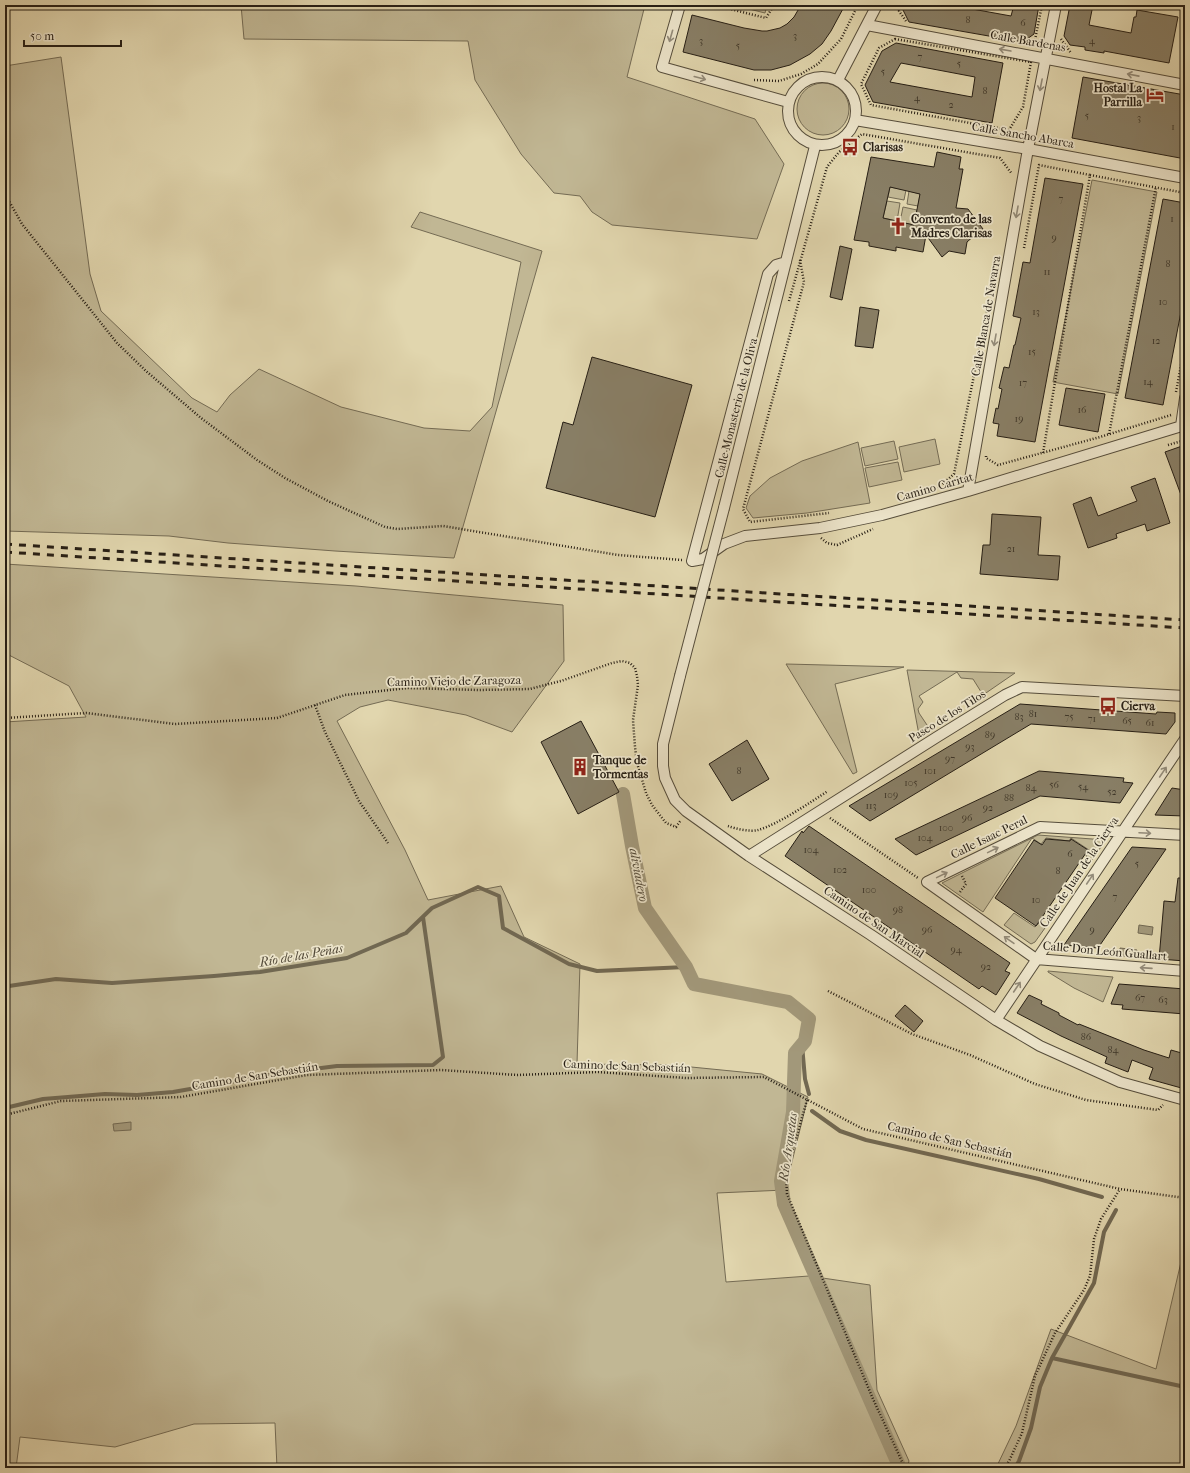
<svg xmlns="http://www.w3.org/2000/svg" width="1190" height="1473" font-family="'IM FELL French Canon',serif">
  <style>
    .green { fill: #c1b794; stroke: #746b54 }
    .water { fill: #a2987a; stroke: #716852 }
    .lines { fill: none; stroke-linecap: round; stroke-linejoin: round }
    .stream { stroke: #716852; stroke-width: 4 }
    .canal { stroke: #a2987a; stroke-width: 14 }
    .building { fill: #887e65; stroke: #271f15; fill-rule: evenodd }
    .street-casing { stroke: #564d3b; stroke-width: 12 }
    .path { stroke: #271f15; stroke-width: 2.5; stroke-dasharray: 1 2; stroke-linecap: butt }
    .street { stroke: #ece4ca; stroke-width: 10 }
    .rail { stroke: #271f15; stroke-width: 3; stroke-dasharray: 7 7; stroke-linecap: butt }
    .street-bridge-casing { stroke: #564d3b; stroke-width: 12; stroke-linecap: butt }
    .street-bridge { stroke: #ece4ca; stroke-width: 10 }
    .oneway { stroke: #938b79 }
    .labels { text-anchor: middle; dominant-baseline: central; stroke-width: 3.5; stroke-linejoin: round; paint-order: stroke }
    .number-label { font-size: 10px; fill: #3f3729 }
    .street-label { font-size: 12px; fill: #271f15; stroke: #ece4ca }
    .poi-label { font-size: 12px; font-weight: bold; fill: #271f15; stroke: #ece4ca; text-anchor: start }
    .water-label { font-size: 13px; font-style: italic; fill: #524938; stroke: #ece4ca }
  </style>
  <rect width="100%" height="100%" fill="#e1d6ae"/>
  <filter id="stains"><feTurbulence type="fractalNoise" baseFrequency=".005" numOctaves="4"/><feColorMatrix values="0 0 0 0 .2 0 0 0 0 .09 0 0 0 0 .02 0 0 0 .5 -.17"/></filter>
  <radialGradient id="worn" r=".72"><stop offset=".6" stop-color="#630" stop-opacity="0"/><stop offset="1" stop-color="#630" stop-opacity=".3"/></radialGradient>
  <path class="green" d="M241,5H645L627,77L755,119L784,164L757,239L612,225L592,212L580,196L554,193L521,154L475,80L468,41L244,39Z
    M750,5H767L765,13L749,9Z
    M61,57L90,274L101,311L192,398L217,412L230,395L259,369L341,407L424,428L470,431L492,407L521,262L411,227L420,212L542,251L454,558L335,551L228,543L169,536L5,531V66Z
    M797 109a26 26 0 1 1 52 0a26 26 0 1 1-52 0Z
    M1092,180L1157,192L1118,394L1053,382Z
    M890,187L906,190L904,200L888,197Z
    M909,191L920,194L918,206L907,204Z
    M887,201L900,203L897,221L883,218Z
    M903,207L917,210L913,225L900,222Z
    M935,439L940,464L904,472L899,447Z
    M894,441L898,459L865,466L861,448Z
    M858,442L870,503L807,513L753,518L746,508L750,496L770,478L802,461Z
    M898,462L902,480L869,487L865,468Z
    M5,564L356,586L563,605L564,661L512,732L466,715L388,700L360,707L337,721L405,850L428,900L501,886L524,937L580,964L577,1064L671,1065L762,1074L808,1097L785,1190L717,1193L726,1282L809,1276L870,1285L877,1390L909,1461L907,1468H277L275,1423L194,1424L115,1447L20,1437L16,1468H5V722L86,717L69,686L5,653Z
    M786,664L904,667L835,684L857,772L853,774Z
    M907,670L1015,673L983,695L973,679L961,678L957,672L919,696L923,702L918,709L919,713L929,728L919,735Z
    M1038,835L1106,840L1091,861L1086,856L1089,850L1071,838L1069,841L1046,838L1041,844L1032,838L983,912L942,883Z
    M1014,913L1035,927L1039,923L1045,928L1035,942L1031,944L1004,925Z
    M1048,972V971L1113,977L1103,1002L1074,988Z
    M1185,1245V1468H996L1016,1426L1051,1329L1156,1369Z"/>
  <path class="water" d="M1139,925L1153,927L1152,935L1138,933Z
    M1120,948L1137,950V957L1120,956Z
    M131,1122V1130L114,1131L113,1124Z"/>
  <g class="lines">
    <path class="stream" d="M5,986H9L56,979L112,983L214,976L260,972L347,958L406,933L432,908L478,887L499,896L503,928L569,964L597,971L686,967
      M802,1045L805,1079L809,1094
      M5,1108L43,1099L105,1094L137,1095L173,1092L282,1073L337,1066L433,1065L443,1057L423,917
      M812,1111L840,1131L866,1140L1039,1179L1102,1197
      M1052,1358L1185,1387
      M1015,1468L1019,1461L1031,1428L1040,1387L1052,1358L1094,1283L1104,1232L1116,1210"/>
    <path class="canal" d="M623,794L632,846L645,908L686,967L694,984L788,1002L809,1019L805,1041L795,1053L793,1112L781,1181L784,1204L900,1468"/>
  </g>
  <path class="building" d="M801,5H845L831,31L822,44L810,54L790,65L771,70H754L683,52L692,15L744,28L762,31H767L780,28L787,24L794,17Z
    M906,5H950L1011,16L1014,5H1039L1034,34L1023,42L909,22L903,10Z
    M1070,5H1093L1089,25L1131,33L1134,17H1136L1137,10L1178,17L1169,63L1104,51V53L1085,50V47L1070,45L1064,36Z
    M896,43L1003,63L992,123L873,102L865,85L882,51ZM901,63L975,77L972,97L890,82Z
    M1083,77L1185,95V157L1180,158L1072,138Z
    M937,152L961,157L959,169H963L956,208L968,209L983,229L976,234L967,242L965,254L949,251L942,257L926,235L923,252L896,247V251L869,246V242L854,240L871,157L934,167ZM890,187L920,194L914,225L883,218Z
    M1045,178L1083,184L1035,442L997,436L999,424L993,423L996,408L998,409L1002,389L999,388L1004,367L1009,368L1014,345H1015L1021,318L1013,316L1023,262L1030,263Z
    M1163,199L1185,203V291L1163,405L1125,398Z
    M840,246L852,249L842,300L830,297Z
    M860,307L879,310L873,348L855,346Z
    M592,357L692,385L655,517L546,488L563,422L573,425Z
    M1066,388L1105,394L1098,432L1059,425Z
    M1185,445V503H1184L1165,452Z
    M1155,478L1170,523L1147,531L1145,524L1116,534L1117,538L1088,548L1073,504L1091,497L1098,516L1137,501L1131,487Z
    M992,514L1041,517L1038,555L1060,556L1058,580L980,574L983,545H990Z
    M1020,704L1156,714L1157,712L1175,713V722L1166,734L1031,724L870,821L849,806Z
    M581,721L619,792L578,814L541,742Z
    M747,740L769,779L732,801L709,764Z
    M1039,771L1124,778L1123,782L1133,783L1120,803L1040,796L916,855L895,839Z
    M1172,788L1185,790V816L1155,815Z
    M809,826L1010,963L1005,971L1010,973L996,995L982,986L979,989L785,856L802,831L803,833Z
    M1046,839L1070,841L1071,839L1088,850L1036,926L995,898L1034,840L1042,845Z
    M1132,847L1166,849L1098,948L1064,945Z
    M1178,878H1185V961L1159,959L1164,901L1175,902Z
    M1119,984L1185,989V1014L1122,1009L1123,1005L1111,1004Z
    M1029,995L1042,1001L1041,1004L1059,1013V1015L1078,1025L1079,1024L1144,1050L1169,1058L1171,1050L1185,1054V1089L1149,1079L1153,1068L1132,1060L1128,1072L1105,1063L1107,1057L1061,1036L1017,1013Z
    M905,1005L923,1021L914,1032L895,1016Z"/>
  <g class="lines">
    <g class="street-casing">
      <path id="street" d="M680,5L662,67L788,102
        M867,25L1185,85
        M788 111a34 34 0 1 1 68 0a34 34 0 1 1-68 0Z
        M838,80L877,5
        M855,120L1028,149L1185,178
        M786,262L776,265L768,274L692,561L703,559L724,544L745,536L820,528L882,515L968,491L1185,425
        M1181,426L1185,398
        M968,491L1028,149L1056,5
        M724,508L815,146
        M680,676L663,744V766L665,778L675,800L686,811L749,856L871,935L996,1020L1040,1046L1120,1082L1185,1100
        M1185,835L1040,827L927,882L1036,959L1185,971
        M749,856L937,737L1005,695L1022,687L1185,696
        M996,1020L1185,739"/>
    </g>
    <path class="path" d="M714,5L766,18L774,5
      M902,5L899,11L906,21
      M895,39L1031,62L1023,107L1009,130L871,105L861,84L879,48Z
      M1061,39L1071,53
      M1027,44L1035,40L1042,5
      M754,80L779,81L801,74L818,64L841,39L858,5
      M5,194L22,224L117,343L146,371L201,418L257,460L285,478L328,501L385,527L397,529L443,526L618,555L682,560
      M1024,248L1039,165L1090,175
      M800,260L804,282L743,509L750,522L829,513
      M789,301L827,167L839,152L862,134L1000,158L1012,174
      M1176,392L1185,344
      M1109,434L1156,187
      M1168,445L1185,440
      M1043,453L1090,175L1185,193
      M986,456V458L998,465L1100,437L1171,415
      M938,488L954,474L987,311
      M821,538L827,543L837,545L873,529
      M315,705L325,732L359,801L388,843
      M5,718L86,713L175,724L277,718L345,695L407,688L479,690L530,689L561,681L612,663L622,661L630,663L635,668L637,676L638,685L633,720L635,747L637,763L646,793L652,805L666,823L676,827L681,820
      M830,818L918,878
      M728,826C736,829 750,832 758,830C779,824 809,803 828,791
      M960,892L966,884L962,876
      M828,991L912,1034L970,1055L1035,1084L1086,1100L1158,1110L1163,1105
      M807,1100L786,1174L787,1194L873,1399L905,1468
      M5,1115L61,1101L181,1097L307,1075L441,1070L517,1075L598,1072L686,1078L764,1077L863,1129L1120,1189L1185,1198
      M1005,1468L1010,1459L1022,1433L1035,1376L1055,1333L1084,1290L1090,1276L1094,1239L1101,1219L1120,1189"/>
    <use href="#street" class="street"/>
    <path class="rail" d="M5,544L1185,620
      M5,552L1185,628"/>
    <g class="street-bridge-casing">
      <path id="street-bridge" d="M680,676L724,508"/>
    </g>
    <use href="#street-bridge" class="street-bridge"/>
  </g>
  <defs><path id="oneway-shaft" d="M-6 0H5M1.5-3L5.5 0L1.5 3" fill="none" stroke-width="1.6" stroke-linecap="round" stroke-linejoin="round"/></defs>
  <g class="oneway">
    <use href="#oneway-shaft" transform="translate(671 36) rotate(106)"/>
    <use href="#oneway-shaft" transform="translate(1005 50) rotate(-170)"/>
    <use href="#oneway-shaft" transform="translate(1133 75) rotate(-169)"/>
    <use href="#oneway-shaft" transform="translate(700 78) rotate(15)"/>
    <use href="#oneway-shaft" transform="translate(1041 85) rotate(101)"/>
    <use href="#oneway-shaft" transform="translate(1017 212) rotate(100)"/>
    <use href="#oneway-shaft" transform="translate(995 340) rotate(100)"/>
    <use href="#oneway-shaft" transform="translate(1163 772) rotate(-56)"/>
    <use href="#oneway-shaft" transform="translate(1145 833) rotate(3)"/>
    <use href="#oneway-shaft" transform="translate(993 850) rotate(-26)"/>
    <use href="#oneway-shaft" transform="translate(942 875) rotate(-26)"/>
    <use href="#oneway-shaft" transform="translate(1090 879) rotate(-56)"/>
    <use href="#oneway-shaft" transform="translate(1009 940) rotate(-145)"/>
    <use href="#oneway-shaft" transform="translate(1146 968) rotate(-176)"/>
    <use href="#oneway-shaft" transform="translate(1017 987) rotate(-56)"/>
  </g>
  <defs>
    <g id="hotel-bare" transform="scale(1.38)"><path d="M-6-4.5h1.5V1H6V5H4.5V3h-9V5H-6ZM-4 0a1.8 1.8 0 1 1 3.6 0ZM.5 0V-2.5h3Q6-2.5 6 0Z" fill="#8f2418" stroke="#ece4ca" stroke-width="2.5" paint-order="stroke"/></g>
    <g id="bus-bare" transform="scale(1.38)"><path d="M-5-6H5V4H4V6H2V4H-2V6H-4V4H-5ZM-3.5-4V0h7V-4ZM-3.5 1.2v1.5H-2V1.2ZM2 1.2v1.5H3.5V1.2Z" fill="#8f2418" stroke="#ece4ca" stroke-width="2.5" paint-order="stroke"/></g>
    <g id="church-bare" transform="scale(1.38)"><path d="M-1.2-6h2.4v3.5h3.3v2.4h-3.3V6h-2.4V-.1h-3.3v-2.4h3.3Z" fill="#8f2418" stroke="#ece4ca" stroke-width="2.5" paint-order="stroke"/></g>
    <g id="building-bare" transform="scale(1.38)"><path d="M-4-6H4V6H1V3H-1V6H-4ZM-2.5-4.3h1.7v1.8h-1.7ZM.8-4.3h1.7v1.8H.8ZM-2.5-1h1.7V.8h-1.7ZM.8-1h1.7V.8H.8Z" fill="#8f2418" stroke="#ece4ca" stroke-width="2.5" paint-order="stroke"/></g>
  </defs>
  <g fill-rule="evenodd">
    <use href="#hotel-bare" x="1155" y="95"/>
    <use href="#bus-bare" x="850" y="147"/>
    <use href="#church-bare" x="898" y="226"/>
    <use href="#bus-bare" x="1108" y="706"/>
    <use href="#building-bare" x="580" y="767"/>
  </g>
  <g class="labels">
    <g class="number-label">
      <text x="968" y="20">8</text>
      <text x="1023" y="23">6</text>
      <text x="795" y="36">3</text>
      <text x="701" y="41">3</text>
      <text x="1092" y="41">4</text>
      <text x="738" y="46">5</text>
      <text x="920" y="57">7</text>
      <text x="959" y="64">5</text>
      <text x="883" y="72">5</text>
      <text x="985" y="91">8</text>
      <text x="917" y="98">4</text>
      <text x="951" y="105">2</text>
      <text x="1087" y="116">5</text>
      <text x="1139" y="118">3</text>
      <text x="1173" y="127">1</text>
      <text x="1061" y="199">7</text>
      <text x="1172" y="219">1</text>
      <text x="1054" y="238">9</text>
      <text x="1168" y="264">8</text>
      <text x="1047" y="272">11</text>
      <text x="1163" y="302">10</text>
      <text x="1036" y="312">13</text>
      <text x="1156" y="341">12</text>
      <text x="1032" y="352">15</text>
      <text x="1148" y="382">14</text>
      <text x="1023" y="383">17</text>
      <text x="1082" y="410">16</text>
      <text x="1019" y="419">19</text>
      <text x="1011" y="549">21</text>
      <text x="1033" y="714">81</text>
      <text x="1019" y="717">83</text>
      <text x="1069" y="717">75</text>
      <text x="1092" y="719">71</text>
      <text x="1127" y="721">65</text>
      <text x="1150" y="723">61</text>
      <text x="990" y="735">89</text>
      <text x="970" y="747">93</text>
      <text x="950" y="759">97</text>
      <text x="739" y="771">8</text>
      <text x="930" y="771">101</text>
      <text x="911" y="783">105</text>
      <text x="1054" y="785">56</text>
      <text x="1083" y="787">54</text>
      <text x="1031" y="788">84</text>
      <text x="1112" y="792">52</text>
      <text x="891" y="795">109</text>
      <text x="1009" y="798">88</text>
      <text x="871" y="806">113</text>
      <text x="988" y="808">92</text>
      <text x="967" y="818">96</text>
      <text x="946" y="828">100</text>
      <text x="925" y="838">104</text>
      <text x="811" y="850">104</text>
      <text x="1070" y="854">6</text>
      <text x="1137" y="864">5</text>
      <text x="840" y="870">102</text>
      <text x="1058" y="871">8</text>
      <text x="869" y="890">100</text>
      <text x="1115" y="897">7</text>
      <text x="1036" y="900">10</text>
      <text x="898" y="910">98</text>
      <text x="927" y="930">96</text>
      <text x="1092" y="930">9</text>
      <text x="956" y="950">94</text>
      <text x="986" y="967">92</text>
      <text x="1140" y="998">67</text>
      <text x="1163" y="1000">63</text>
      <text x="1086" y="1037">86</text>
      <text x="1113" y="1050">84</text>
    </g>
    <g class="street-label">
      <text transform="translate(1028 41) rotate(10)">Calle Bardenas</text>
      <text transform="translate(1023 135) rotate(10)">Calle Sancho Abarca</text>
      <text transform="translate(986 316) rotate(-80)">Calle Blanca de Navarra</text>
      <text transform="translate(736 408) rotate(-76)">Calle Monasterio de la Oliva</text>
      <text transform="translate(935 487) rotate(-16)">Camino Caritat</text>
      <text transform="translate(454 681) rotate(-1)">Camino Viejo de Zaragoza</text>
      <text transform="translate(947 716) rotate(-32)">Paseo de los Tilos</text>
      <text transform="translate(989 837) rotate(-26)">Calle Isaac Peral</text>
      <text transform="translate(1079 872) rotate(-56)">Calle de Juan de la Cierva</text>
      <text transform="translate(874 922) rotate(34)">Camino de San Marcial</text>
      <text transform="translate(1105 951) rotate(5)">Calle Don León Guallart</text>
      <text transform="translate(627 1066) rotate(2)">Camino de San Sebastián</text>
      <text transform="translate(255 1076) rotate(-9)">Camino de San Sebastián</text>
      <text transform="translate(950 1140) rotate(13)">Camino de San Sebastián</text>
    </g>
    <g class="poi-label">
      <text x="1142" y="88" text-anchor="end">Hostal La<tspan x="1142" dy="14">Parrilla</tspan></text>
      <text x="863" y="147">Clarisas</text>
      <text x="911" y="219">Convento de las<tspan x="911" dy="14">Madres Clarisas</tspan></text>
      <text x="1121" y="706">Cierva</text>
      <text x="593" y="760">Tanque de<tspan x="593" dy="14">Tormentas</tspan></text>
    </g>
    <g class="water-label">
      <text transform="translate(639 875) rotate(79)">aliviadero</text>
      <text transform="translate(301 955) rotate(-10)">Río de las Peñas</text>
      <text transform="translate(788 1147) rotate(-82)">Río Arquetas</text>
    </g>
  </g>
  <rect width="1190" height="1473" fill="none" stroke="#e1d6ae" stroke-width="20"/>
  <rect x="6" y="6" width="1178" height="1461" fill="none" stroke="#271f15" stroke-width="2"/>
  <rect x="10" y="10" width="1170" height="1453" fill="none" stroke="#271f15"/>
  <path d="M24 40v6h97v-6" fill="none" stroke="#271f15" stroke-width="2"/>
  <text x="30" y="40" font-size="12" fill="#271f15" stroke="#ece4ca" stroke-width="3" paint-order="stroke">50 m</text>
  <rect width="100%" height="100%" filter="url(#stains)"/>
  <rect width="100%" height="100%" fill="url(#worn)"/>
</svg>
